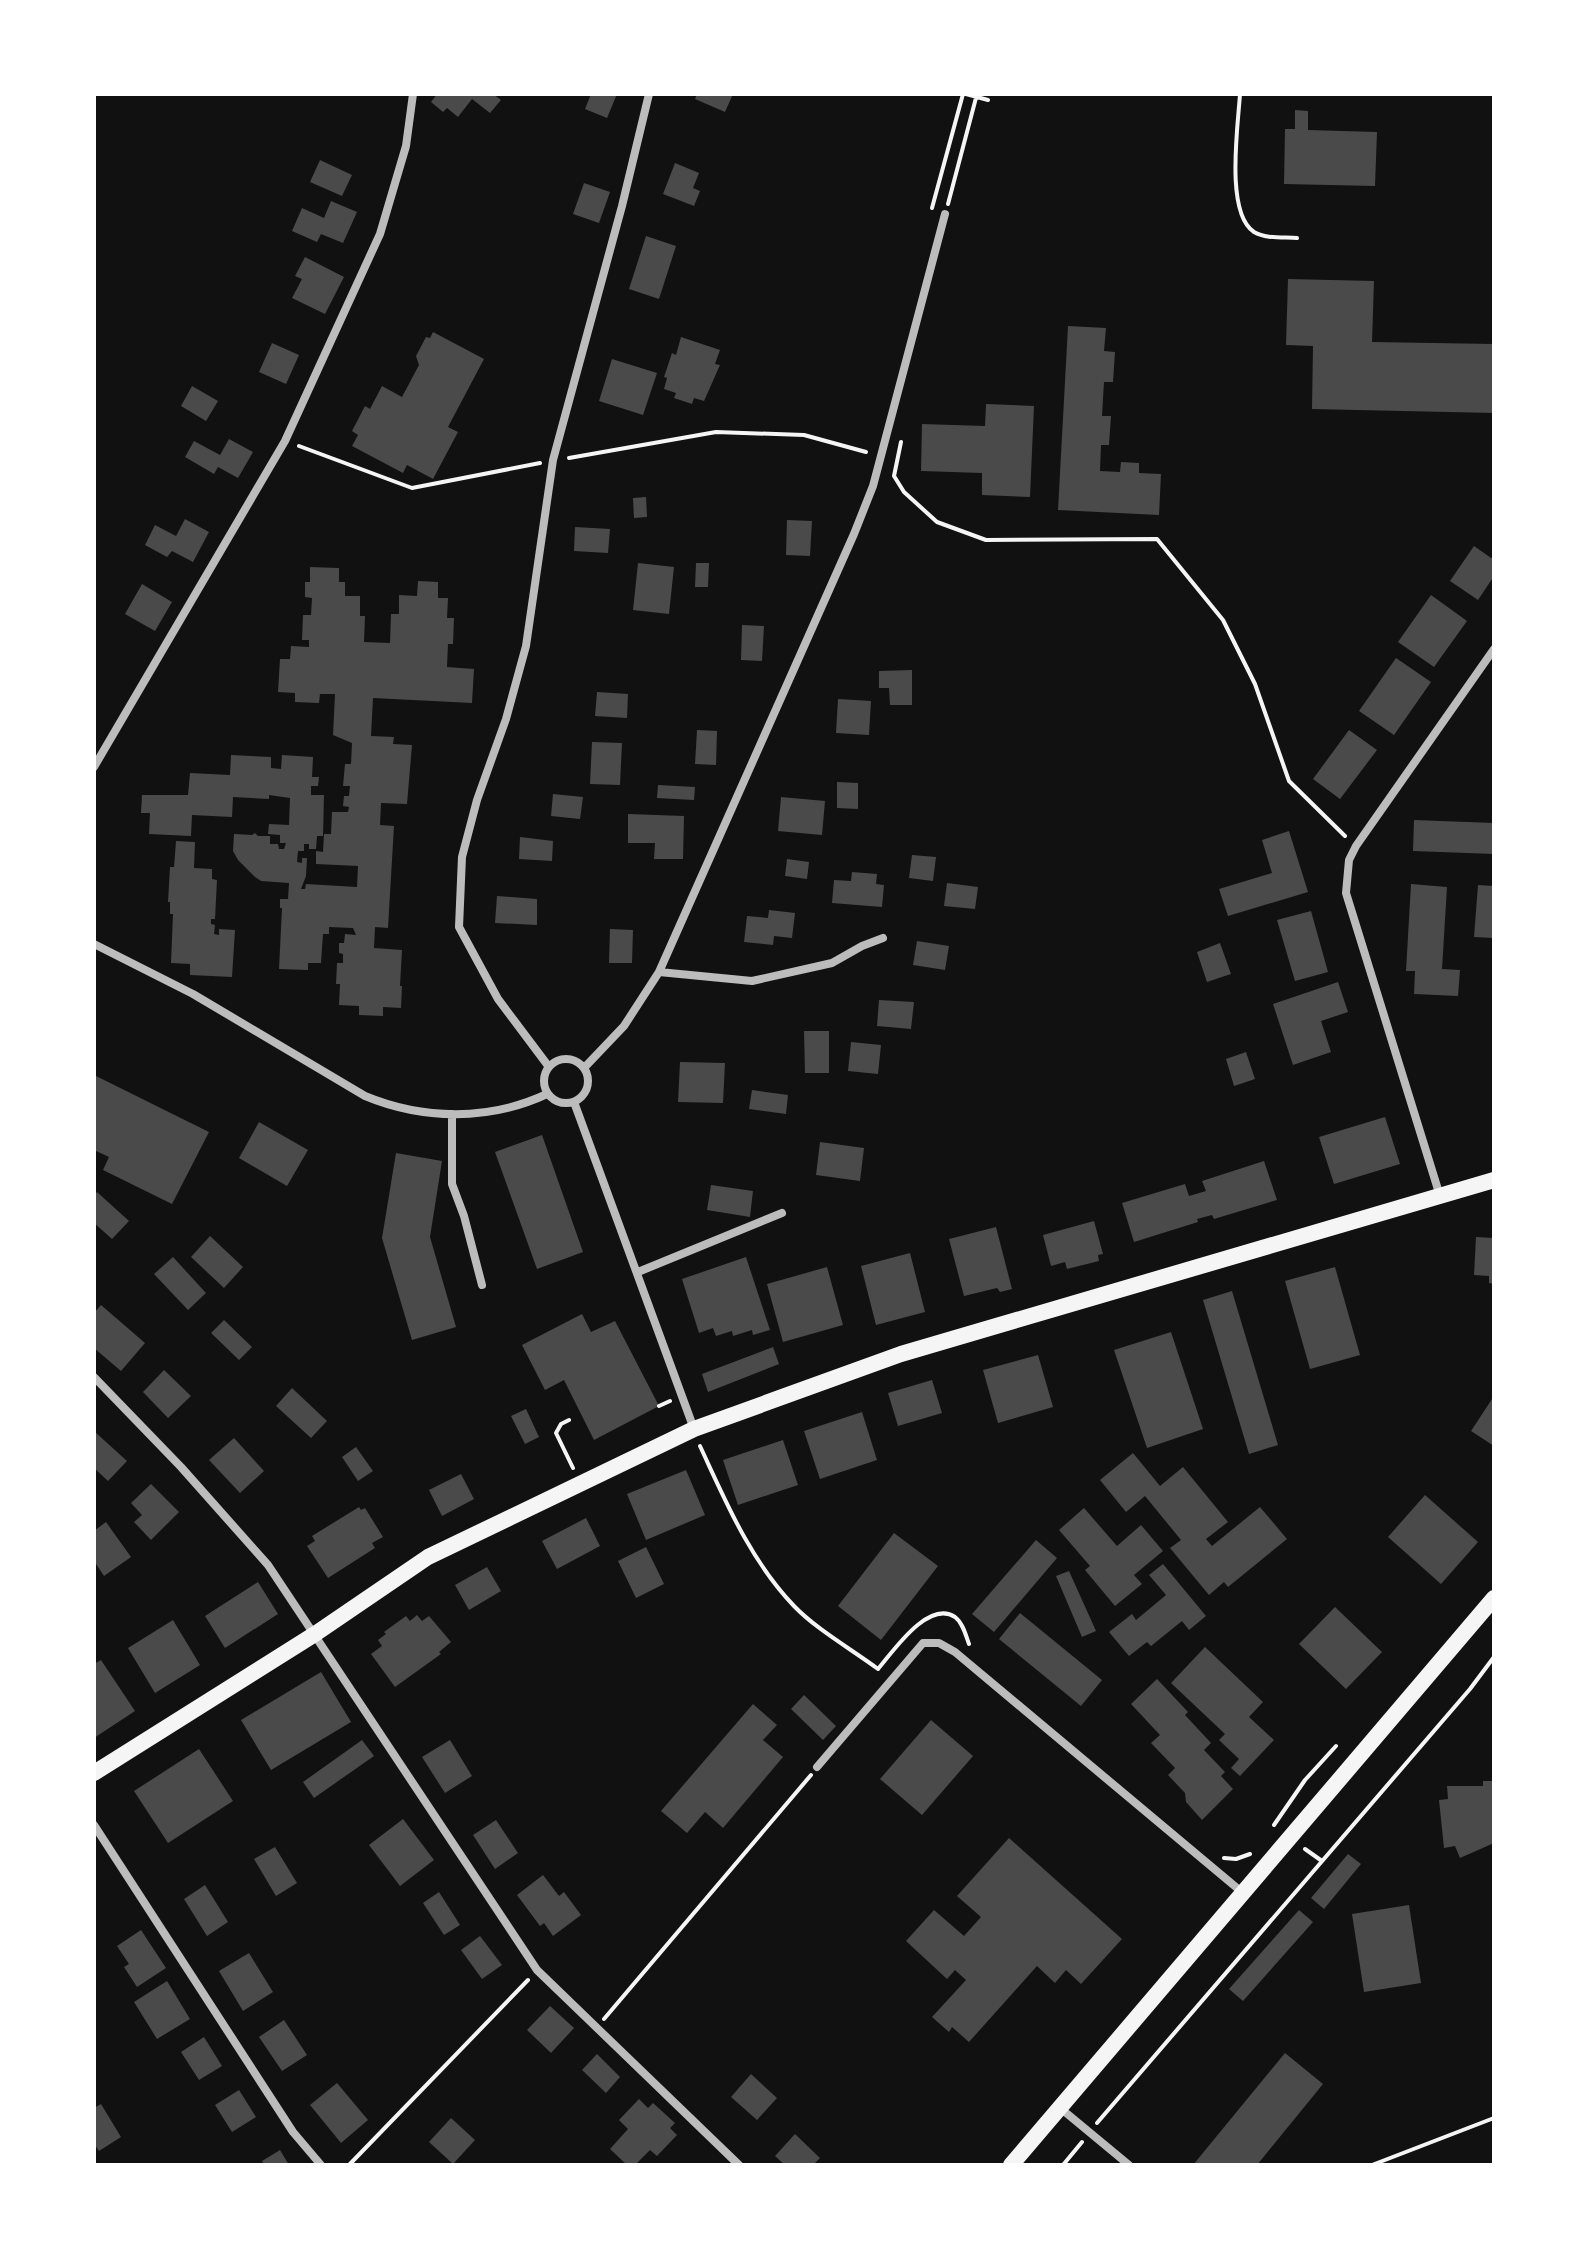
<svg xmlns="http://www.w3.org/2000/svg" width="1588" height="2259" font-family="'Fira Sans',sans-serif">
  <style>
    .building { fill: #4a4a4a }
    .lines { fill: none; stroke-linecap: round; stroke-linejoin: round }
    .path { stroke: #f5f5f5; stroke-width: 4 }
    .minor { stroke: #bcbcbc; stroke-width: 8 }
    .secondary { stroke: #f5f5f5; stroke-width: 16 }
  </style>
  <rect width="100%" height="100%" fill="#111"/>
  <path class="building" d="M437,94H493L501,100L490,113L472,99L458,117L447,108L443,112L431,102Z
    M591,94H617L607,118L585,109Z
    M697,94H733L725,112L695,99Z
    M1295,110L1308,111V130L1377,132L1375,186L1284,184L1285,129H1295Z
    M320,160L352,175L342,196L310,182Z
    M675,163L699,173L693,188L700,191L694,206L663,194Z
    M584,183L610,192L599,223L573,214Z
    M331,201L357,212L343,243L321,234L317,242L292,231L302,208L324,218Z
    M646,236L676,246L659,299L629,289Z
    M305,257L344,277L325,314L292,298L302,279L295,276Z
    M1288,279L1374,281L1372,342L1494,344V413L1312,409L1313,346L1286,345Z
    M1068,326L1106,328L1104,351L1115,352L1113,382H1104L1102,416H1111L1109,445H1101L1100,471L1120,472L1121,462L1139,463V473L1161,474L1159,515L1058,510Z
    M433,332L484,359L448,427L458,432L433,479L407,465L403,473L352,446L358,435L352,431L365,406L370,409L382,386L402,397L419,365L416,356L426,337L430,338Z
    M681,337L720,350L715,364L720,365L704,401L694,398L692,404L674,398L676,393L664,389L667,378L664,377L672,353L676,355Z
    M272,343L299,355L286,384L259,372Z
    M612,359L657,373L643,415L599,401Z
    M192,386L218,401L206,421L181,406Z
    M986,404L1034,406L1030,497L982,495V473L921,471L922,424L985,426Z
    M229,439L253,452L238,478L218,467L214,474L185,457L194,441L220,455Z
    M646,497L647,517L634,518L633,498Z
    M185,519L209,532L193,562L172,551L167,557L145,545L155,525L176,536Z
    M787,520L812,521L810,556L786,555Z
    M575,527L610,529L608,553L574,551Z
    M1474,546L1494,560V576L1478,600L1450,581Z
    M638,563L674,567L669,614L633,610Z
    M696,563H709L708,587H695Z
    M310,567L339,568V582H345V596H360V616H365L364,642L390,643L391,614H399V595L417,596L418,581L438,582V598H448L447,618H454L453,644H448L447,667L474,669L472,703L373,698L371,736L394,737L393,744L412,745L407,804L381,803L380,825L394,826L388,928L375,927L374,948L402,950L400,986H402L401,1008L383,1007V1016L359,1015V1006L339,1005L340,984H336L337,963H343V954L339,953V943H344L345,934L356,935L353,928L329,927V934H323L321,963H308V970L279,969L282,908H280V899H288L289,883L261,881L255,877L238,860L233,851L234,834L252,835L255,833L258,836H270V844H278L279,849H284L286,843H280V835L268,834L269,824L289,825L290,798L269,795V799L233,797L232,817L192,815L191,836L149,834L150,813H141L142,795H188L190,773L230,775L231,755L271,757V768L281,769L282,755L313,757L312,777H319L318,786H311V795H324L323,836H317L316,849H309V844H304V851H298L297,862L302,863V858H307L306,876L301,889H305L306,884L357,887L358,866L316,864V851L323,852L324,834H331L332,812H348L349,807L343,806L344,796H349L350,786H343L345,764H351L352,743L333,735L335,694H320L319,703L295,702V693L278,692L280,659H290L291,646L309,647V640H302L303,615H311L312,598L305,597V582H310Z
    M142,584L172,602L155,631L125,614Z
    M1431,595L1467,621L1434,667L1398,642Z
    M742,625L764,626L762,661L741,660Z
    M1396,658L1431,682L1394,735L1359,711Z
    M912,670V705H890L889,688H879V671Z
    M597,692L628,694L627,718L595,716Z
    M838,699L871,701L869,735L836,733Z
    M697,730L717,731L716,765L695,764Z
    M1349,730L1377,750L1340,799L1313,779Z
    M592,742L622,743L620,785L590,784Z
    M837,782L858,783V809L837,808Z
    M658,785L695,787L694,800L657,798Z
    M553,794L583,797L580,819L551,816Z
    M781,797L825,801L822,835L778,831Z
    M628,814L684,816L683,859H654L655,843H628Z
    M1414,820L1494,823V854L1413,851Z
    M1289,831L1308,892L1228,916L1219,889L1272,873L1262,840Z
    M520,837L553,841L552,861L519,859Z
    M176,841L195,842L194,868L212,869V879L217,880L215,919H211V924L215,925L214,934L219,935V929L235,930L232,977L190,975V964L171,963L173,914H170V902H168L170,867H174Z
    M912,855L936,857L933,881L909,878Z
    M787,859L809,862L807,879L785,876Z
    M852,872L877,874L876,884L884,885L882,907L832,903L834,880L851,881Z
    M947,883L978,887L975,909L944,906Z
    M1411,884L1447,887L1442,969L1460,970L1458,996L1414,994L1415,971H1406Z
    M1478,885L1494,886L1493,938L1474,937Z
    M497,896L537,899V925L495,923Z
    M769,910L795,913L792,938L774,936L773,945L744,942L747,916L768,918Z
    M1311,911L1328,972L1295,981L1277,920Z
    M610,929L633,930L632,963H609Z
    M917,941L949,946L945,970L913,965Z
    M1220,943L1231,974L1207,982L1197,952Z
    M1338,982L1348,1012L1321,1021L1331,1052L1293,1065L1273,1004Z
    M879,1000L914,1002L911,1029L877,1026Z
    M804,1031H829V1073H805Z
    M851,1042L881,1045L878,1074L848,1071Z
    M1246,1052L1255,1079L1234,1086L1226,1059Z
    M680,1062L725,1063L723,1103L678,1102Z
    M94,1075L209,1132L172,1204L103,1170L109,1157L94,1150Z
    M752,1090L788,1095L786,1114L749,1109Z
    M1385,1117L1400,1164L1334,1184L1319,1137Z
    M259,1122L308,1150L287,1186L239,1158Z
    M542,1135L583,1252L537,1269L495,1152Z
    M820,1142L864,1148L860,1181L816,1175Z
    M396,1153L442,1161L430,1237L456,1327L412,1340L382,1238Z
    M1264,1161L1277,1200L1214,1219L1212,1215L1197,1219L1198,1222L1134,1242L1122,1203L1185,1184L1189,1196L1206,1191L1202,1181Z
    M711,1185L753,1191L750,1217L707,1210Z
    M97,1192L129,1221L112,1239L94,1223V1196Z
    M1094,1221L1103,1254L1098,1255L1099,1261L1067,1269L1065,1262L1051,1266L1043,1235Z
    M996,1227L1012,1289L1000,1292L997,1288L964,1296L949,1239Z
    M210,1236L243,1267L224,1288L191,1257Z
    M1476,1237L1494,1238V1284L1489,1283V1276L1474,1275Z
    M910,1253L925,1312L876,1325L861,1266Z
    M173,1257L206,1293L188,1310L154,1274Z
    M746,1257L770,1330L753,1335L752,1330L733,1336L732,1331L716,1336L713,1328L699,1333L682,1279Z
    M827,1267L843,1325L783,1342L767,1284Z
    M1335,1267L1360,1355L1310,1369L1285,1281Z
    M1232,1291L1278,1445L1249,1454L1203,1300Z
    M101,1305L145,1343L121,1371L94,1348V1313Z
    M582,1314L591,1332L615,1321L659,1406L594,1440L564,1380L545,1390L522,1345Z
    M224,1320L252,1347L239,1360L211,1333Z
    M1171,1332L1203,1429L1147,1448L1114,1350Z
    M773,1347L779,1364L708,1392L702,1374Z
    M1038,1355L1053,1407L998,1423L983,1370Z
    M164,1370L191,1396L168,1418L143,1392Z
    M932,1380L942,1413L898,1426L888,1393Z
    M292,1388L327,1421L311,1438L276,1406Z
    M1494,1396V1446L1471,1431Z
    M526,1409L539,1437L525,1444L511,1416Z
    M862,1412L877,1460L820,1479L804,1431Z
    M94,1431L127,1461L108,1481L94,1468Z
    M234,1438L264,1471L240,1493L209,1460Z
    M783,1440L798,1485L738,1505L723,1460Z
    M356,1447L373,1471L358,1481L342,1457Z
    M1133,1453L1160,1486L1183,1467L1228,1522L1206,1539L1212,1546L1260,1507L1287,1539L1228,1587L1224,1582L1209,1595L1170,1548L1181,1540L1145,1496L1126,1512L1100,1480Z
    M686,1470L705,1515L646,1540L627,1494Z
    M461,1474L474,1499L442,1516L429,1490Z
    M151,1484L179,1512L151,1540L134,1522L142,1515L131,1503Z
    M1425,1495L1478,1542L1441,1584L1388,1537Z
    M359,1507L361,1510L365,1508L383,1537L372,1543L375,1548L328,1578L307,1546L315,1541L312,1536Z
    M1084,1508L1117,1546L1141,1525L1163,1551L1134,1575L1142,1584L1115,1606L1085,1570L1090,1566L1059,1530Z
    M586,1518L600,1546L557,1569L542,1541Z
    M106,1522L131,1557L104,1576L94,1561V1531Z
    M894,1533L938,1566L881,1640L838,1606Z
    M1036,1540L1057,1558L994,1632L972,1614Z
    M646,1547L664,1584L636,1598L618,1561Z
    M1163,1564L1206,1616L1189,1630L1182,1621L1151,1646L1147,1642L1129,1656L1109,1632L1132,1614L1136,1620L1166,1595L1149,1575Z
    M487,1567L501,1591L469,1610L455,1585Z
    M1069,1571L1096,1631L1082,1637L1056,1576Z
    M258,1582L278,1614L225,1648L205,1616Z
    M1335,1607L1382,1652L1346,1689L1299,1644Z
    M1020,1613L1102,1680L1081,1706L999,1639Z
    M417,1615L422,1621L429,1616L451,1642L439,1652L441,1654L395,1687L371,1654L382,1646L378,1640L386,1634L384,1632L406,1616L410,1621Z
    M173,1620L200,1665L155,1693L128,1648Z
    M1205,1647L1263,1702L1249,1717L1274,1740L1240,1776L1231,1768L1239,1759L1219,1740L1225,1734L1171,1683Z
    M101,1660L135,1711L94,1738V1664Z
    M321,1672L351,1722L271,1770L241,1720Z
    M1157,1679L1188,1712L1185,1715L1211,1743L1204,1750L1225,1772L1221,1776L1233,1789L1202,1820L1186,1802L1185,1793L1168,1775L1175,1768L1151,1743L1160,1735L1131,1704Z
    M804,1695L836,1726L823,1740L791,1709Z
    M753,1704L777,1725L763,1740L783,1757L723,1828L705,1812L687,1833L661,1811Z
    M931,1720L973,1756L922,1815L880,1779Z
    M362,1740L374,1756L314,1798L303,1782Z
    M450,1740L472,1776L445,1793L422,1757Z
    M199,1749L233,1801L168,1843L134,1791Z
    M1483,1781H1494V1843L1460,1858L1455,1846L1444,1848L1439,1800L1448,1799L1447,1786H1483Z
    M403,1819L434,1860L400,1886L369,1845Z
    M496,1820L518,1853L495,1869L473,1835Z
    M1009,1838L1122,1939L1081,1984L1066,1970L1055,1983L1037,1966L969,2042L952,2027L949,2032L932,2017L966,1980L955,1970L947,1979L906,1941L934,1910L964,1936L981,1917L957,1896Z
    M275,1847L297,1883L276,1896L254,1859Z
    M1348,1854L1361,1864L1324,1909L1311,1898Z
    M543,1875L559,1896L564,1892L581,1915L553,1936L544,1923L540,1926L517,1895Z
    M205,1885L228,1922L207,1936L184,1899Z
    M439,1892L460,1925L444,1935L423,1903Z
    M1409,1905L1421,1983L1364,1992L1352,1914Z
    M1299,1910L1313,1922L1243,2001L1229,1989Z
    M141,1930L166,1968L137,1987L124,1967L129,1964L117,1946Z
    M480,1936L502,1965L482,1979L461,1950Z
    M249,1953L273,1992L243,2011L219,1971Z
    M167,1981L190,2019L157,2039L134,2002Z
    M550,2006L574,2028L551,2053L527,2030Z
    M284,2020L307,2055L282,2071L259,2037Z
    M204,2037L222,2066L199,2080L181,2052Z
    M1285,2053L1323,2084L1257,2165H1193Z
    M597,2054L620,2077L606,2093L582,2070Z
    M751,2074L777,2098L757,2120L731,2097Z
    M337,2083L368,2120L341,2143L310,2105Z
    M239,2090L256,2117L232,2132L215,2105Z
    M639,2099L648,2108L653,2103L675,2123L670,2128L677,2135L657,2156L650,2150L635,2165H627L610,2149L628,2129L619,2120Z
    M101,2104L121,2137L99,2151L94,2144V2108Z
    M451,2118L475,2140L453,2164L429,2142Z
    M795,2134L820,2158L813,2165H785L775,2156Z
    M280,2150L289,2165H264L262,2161Z"/>
  <g class="lines">
    <path class="path" d="M966,94L988,100
      M1240,94C1238,126 1225,213 1254,232C1266,239 1283,237 1297,238
      M948,204L977,94
      M932,208L963,94
      M901,442L894,476L904,492L937,522L986,540L1157,539L1223,620L1255,684L1289,781L1345,836
      M299,446L412,488L540,463
      M569,458L716,432L804,435L866,452
      M659,1406L670,1401
      M569,1420L561,1424L556,1433L573,1468
      M700,1446C726,1502 750,1560 794,1606C816,1629 851,1649 878,1669
      M878,1669C892,1653 928,1599 955,1617C963,1623 966,1636 969,1644
      M1274,1825L1305,1780L1336,1746
      M1305,1849L1322,1861
      M1224,1858L1236,1859L1250,1854
      M604,2019L811,1775
      M1097,2123L1470,1689L1494,1657
      M349,2165L528,1980
      M1063,2165L1082,2142
      M1372,2165L1494,2118"/>
    <path class="minor" d="M94,767L285,441L380,234L406,146L413,94
      M94,944L193,994L365,1096C423,1120 489,1121 547,1094
      M659,972L752,981L832,963L862,946L883,938
      M544 1081a22 22 0 1 1 44 0a22 22 0 1 1-44 0Z
      M549,1067L498,999L459,927L462,857L477,800L506,719L526,646L553,460L622,206L649,94
      M584,1068L624,1026L659,972L854,534L873,486L945,214
      M574,1102L694,1429
      M452,1114V1184L464,1216L482,1285
      M1440,1196L1346,893L1349,860L1356,846L1494,649
      M638,1272L782,1213
      M94,1377L181,1467L268,1565L537,1970L739,2165
      M817,1767L923,1643H939L955,1652L1243,1893
      M94,1825L293,2132L321,2165
      M1059,2107L1129,2165"/>
    <path class="secondary" d="M94,1773L315,1634L428,1557L694,1429L901,1354L1494,1180
      M1011,2165L1494,1598"/>
  </g>
  <rect width="1588" height="2259" fill="none" stroke="#ffffff" stroke-width="192"/>
</svg>
